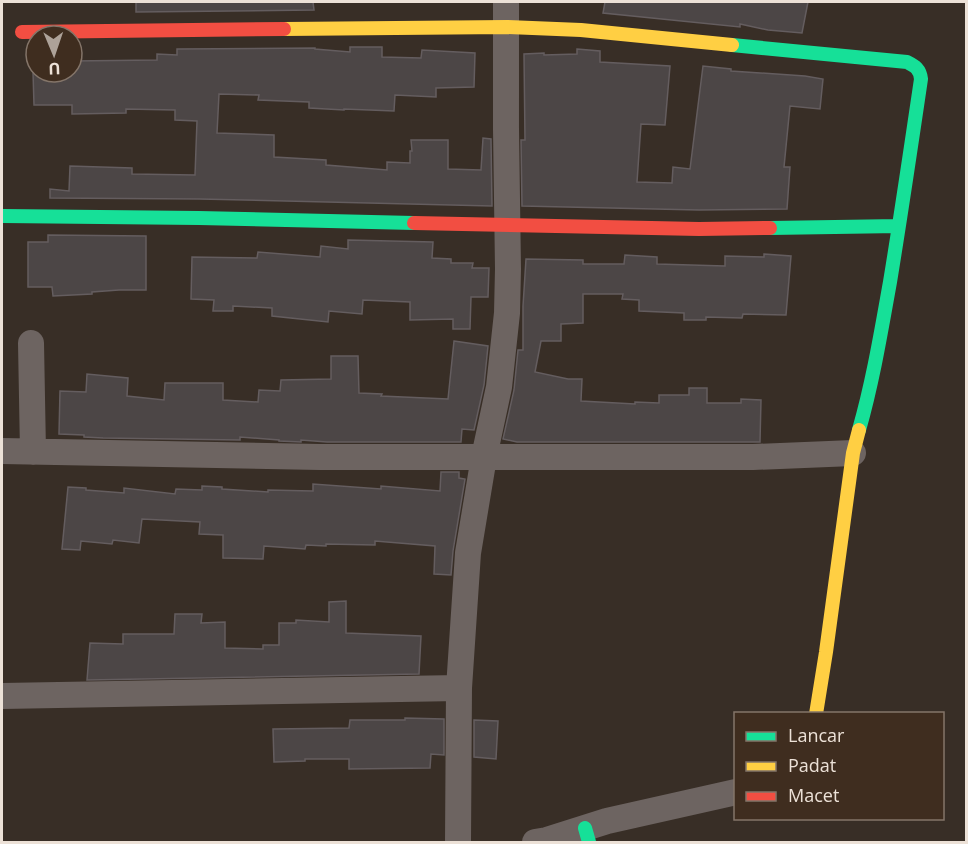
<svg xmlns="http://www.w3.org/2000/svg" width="968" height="844" font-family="'Open Sans',sans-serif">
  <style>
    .building { fill: #4c4646; stroke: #645d5f; stroke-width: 1.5 }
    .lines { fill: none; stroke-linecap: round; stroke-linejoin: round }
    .street { stroke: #6d6461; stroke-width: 26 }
    .fast { stroke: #16e098; stroke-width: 14 }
    .slow { stroke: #ffcf43; stroke-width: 14 }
    .jam { stroke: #f24e42; stroke-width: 14 }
  </style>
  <rect width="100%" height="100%" fill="#382e26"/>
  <path class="building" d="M136,2H313L314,10L136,12Z
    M605,2H808L802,33L768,30L740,24V27L603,13Z
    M350,47H382V57L421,58L422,50L475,53L474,87L436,88V97L395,95L394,111L344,109V110L309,108V102L258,100L259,95L219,94L217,133L274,135V157L326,160V165L387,170V162L410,163V151H412L411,140H448V169L481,170L483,138L491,139L492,206L199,199L50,198V189L69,191L70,166L132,168V174L195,175L197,121L175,120V110L126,109V113L72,114V105H34L33,72H72V61L157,60V54L177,55V49L315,48V49L350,52Z
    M577,49L600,51V62L670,66L665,125L641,124L637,182L672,183L673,167L690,169L703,66L731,69V71L805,76L823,79L820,109L790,106L784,167H790L787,209L699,210L522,206L521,140H525L524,54L544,53V55L577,54Z
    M48,235L146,236V290H119L92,292V294L53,296L52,287H28V242H48Z
    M348,240L433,242L432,258L451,259V263H473L472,268H489L488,297H471L470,329H453V319L410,320V302L363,300L362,314L329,311L328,322L272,316V308L233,306V311H213L214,300L191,299L192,257L257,258L258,252L320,257L321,246L348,249Z
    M764,254L791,256L786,315L743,314L742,318L706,317V320H684V313L639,311V300L622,299L623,294H583V323L561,324V341H541L535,372L568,379H582L581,401L635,404V402L659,403V395H689V388H707V403H741V399L761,400L760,442H517L503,439L514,390L518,350H523V306L526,259L583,260V264H624L625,255L657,257V264L725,266V256L764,257Z
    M454,341L488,346L484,385L474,430L462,429L461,442H327L301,440V442L279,441V440L240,437V440L103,438L84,437V435L59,434L60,391L86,392L87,374L128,378L127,396L164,400L165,383H223V400L258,402L259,390L280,391L281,380L331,379V356H358L359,393L382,394L381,396L448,399Z
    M441,472H459V478L465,479L453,551L451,575L434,574L435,546L375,541V545L326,544V546L306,545L305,549L264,546L263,559L223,558V535L199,534L200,522L142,519L139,543L113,540L112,544L81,541L80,550L62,549L68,487L86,488V490L124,493V488L175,494L176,489L202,490V486L222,487V489L268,492V490L313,491V484L381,489V486L440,491Z
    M346,601V633L421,636L419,674L87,680L90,643L123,644V634H174L175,614H202L201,623L225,622V648L263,649V645H279V623H296V620L329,622V602Z
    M405,718L444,719V755L431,754L430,768L349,769V759H305V761L274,762L273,729L349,728L350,720H405Z
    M474,720L498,721L496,759L474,757Z"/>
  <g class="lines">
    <path class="street" d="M31,343L33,452
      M2,451L320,457H753L853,453
      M2,696L459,688
      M458,842L459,688L468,553L484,457L499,387L507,313L508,269L506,129V2
      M535,842L547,840L607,821L736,792"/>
    <path class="fast" d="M732,45L907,62C915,66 920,69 921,79C911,147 901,215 890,282C881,332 873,381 859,430
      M2,216L199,218L414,223
      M770,228L899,226
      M585,828L589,842"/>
    <path class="slow" d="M284,29L507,27L581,30L732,45
      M816,714L826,652L853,453L859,430"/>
    <path class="jam" d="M22,32L284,29
      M414,223L699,229L770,228"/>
  </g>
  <rect width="968" height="844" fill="none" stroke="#ece1d7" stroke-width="6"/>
  <rect x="734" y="712" width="210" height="108" fill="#3f2d1f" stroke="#847569" stroke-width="1.5"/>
  <rect x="746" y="732" width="30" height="9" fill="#16e098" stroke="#847569" stroke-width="1.5"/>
  <text x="788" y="742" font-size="18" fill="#ece1d7">Lancar</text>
  <rect x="746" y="762" width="30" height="9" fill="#ffcf43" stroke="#847569" stroke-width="1.5"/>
  <text x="788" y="772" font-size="18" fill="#ece1d7">Padat</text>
  <rect x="746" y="792" width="30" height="9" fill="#f24e42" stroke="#847569" stroke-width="1.5"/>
  <text x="788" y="802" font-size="18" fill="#ece1d7">Macet</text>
  <g transform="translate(54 54) rotate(178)"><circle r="28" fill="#3f2d1f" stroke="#847569" stroke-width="1.5"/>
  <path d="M0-4.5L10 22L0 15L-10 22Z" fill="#ada299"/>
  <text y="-9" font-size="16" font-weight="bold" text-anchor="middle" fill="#ece1d7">U</text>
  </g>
</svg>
